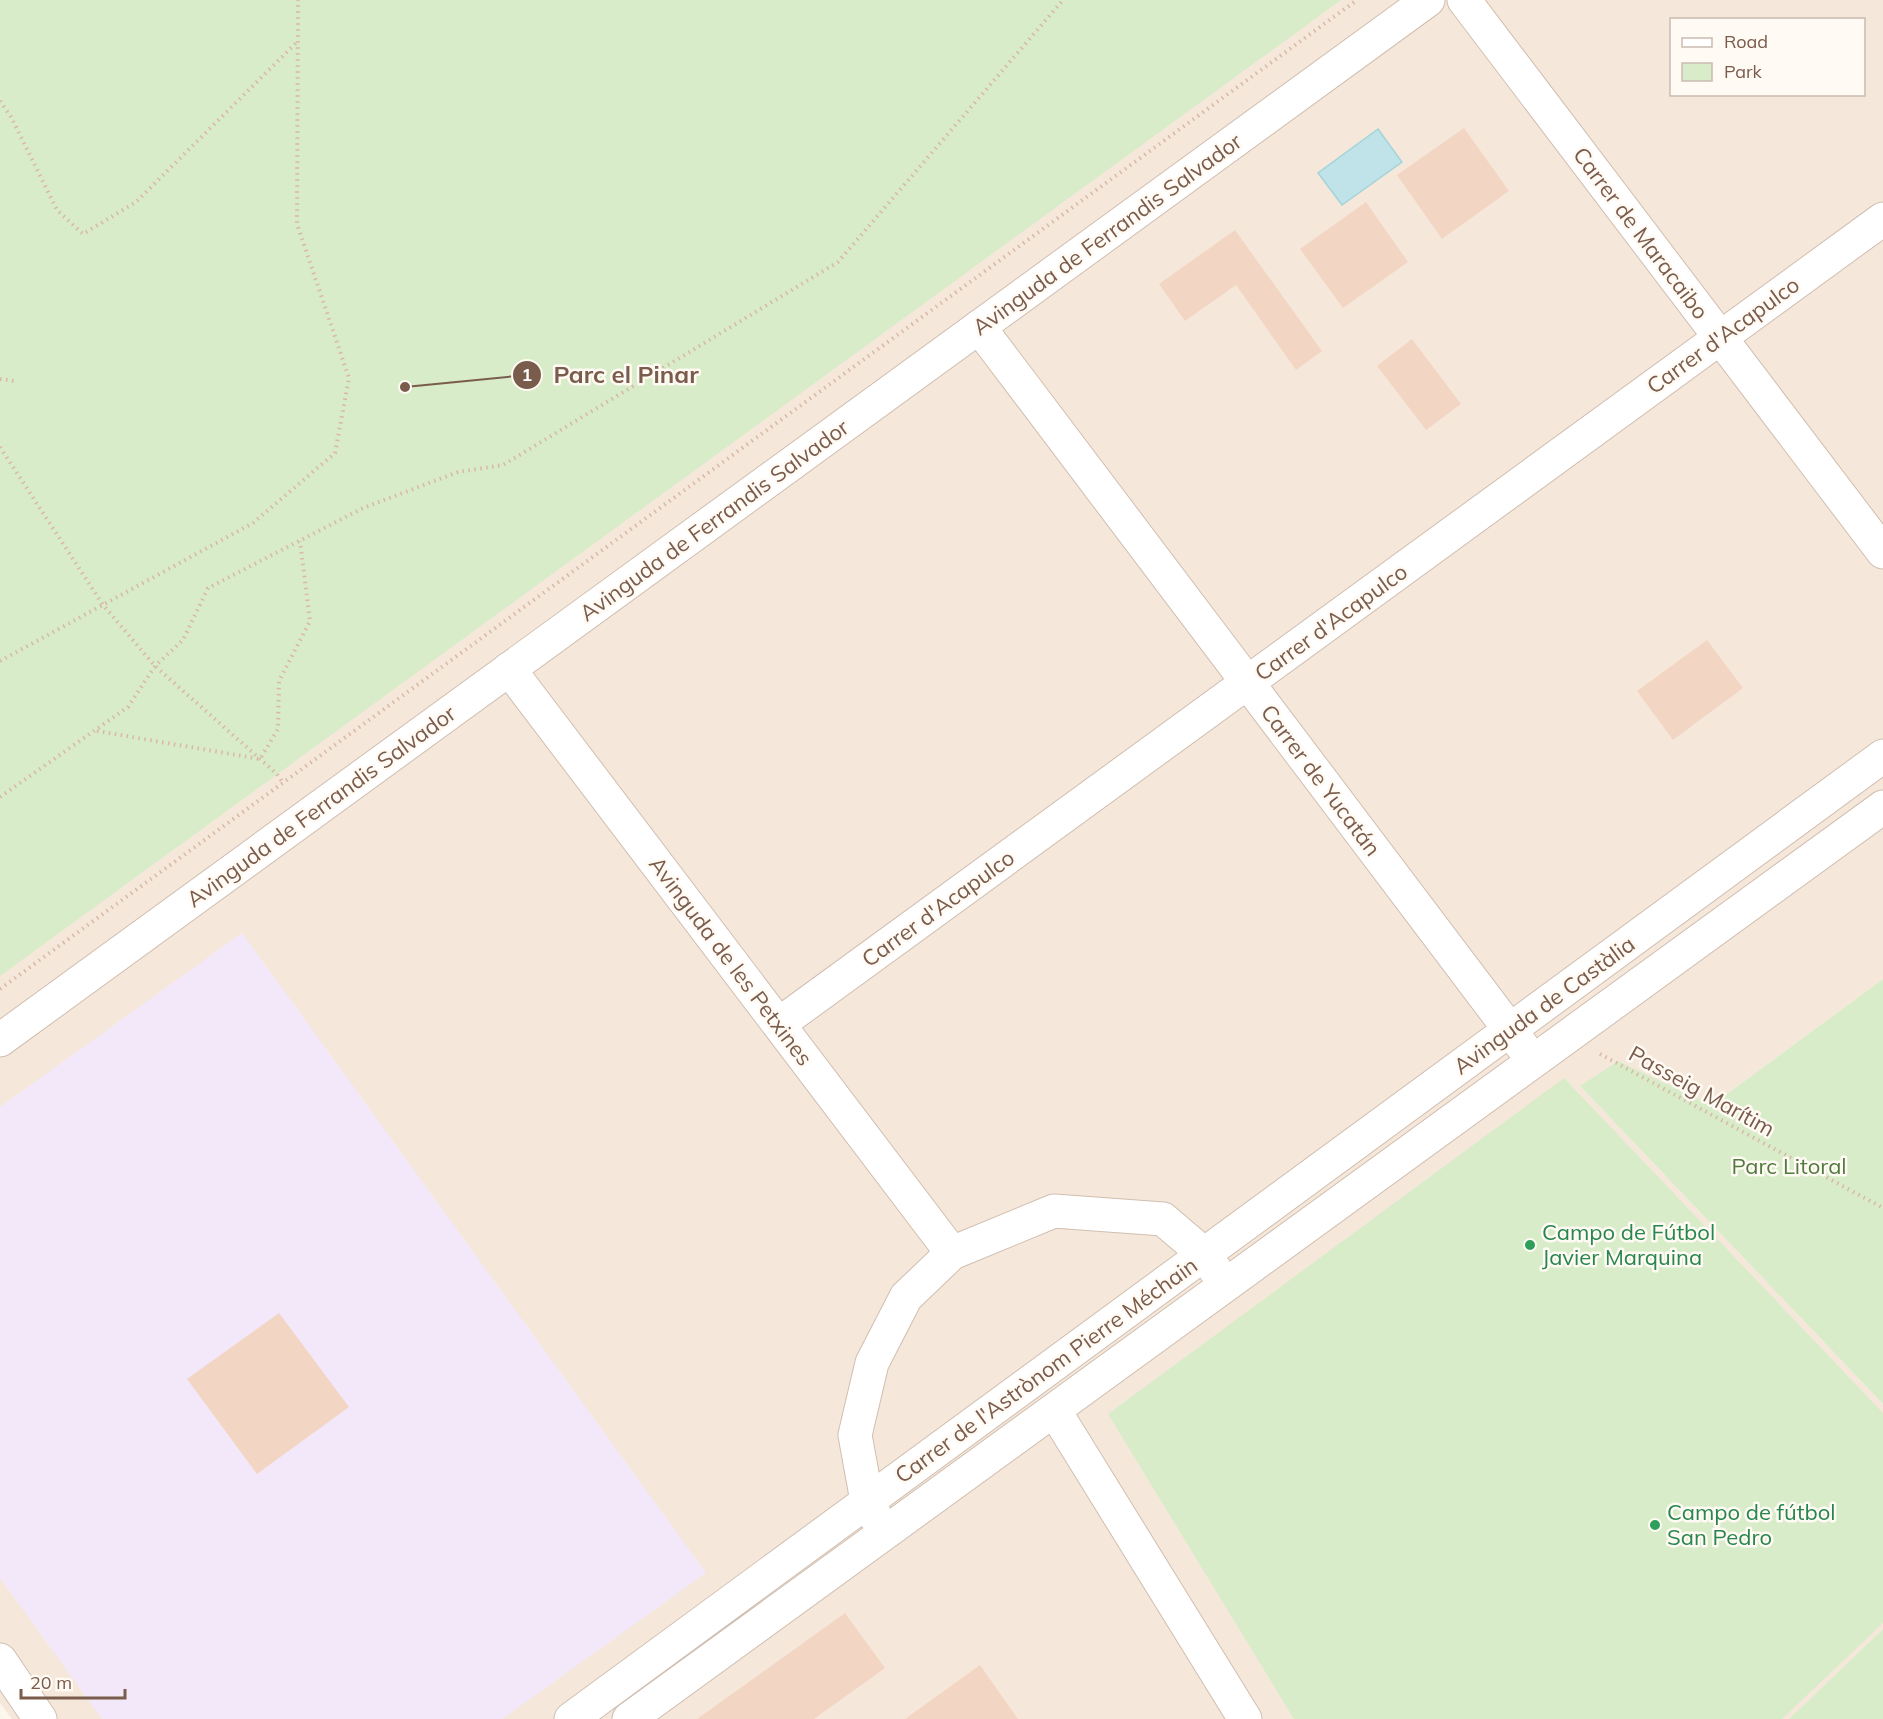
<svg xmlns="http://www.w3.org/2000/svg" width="1883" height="1719" font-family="Mulish,sans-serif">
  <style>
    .residential { fill: #f5e8da; fill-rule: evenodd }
    .education { fill: #f3e8fa }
    .green { fill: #d8ecc9 }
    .water { fill: #bfe3e8; stroke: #a5d3da; stroke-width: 1.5 }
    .building { fill: #f3d5c3 }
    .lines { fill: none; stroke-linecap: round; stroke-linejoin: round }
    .minor-casing { stroke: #d1beb0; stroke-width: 35 }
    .tertiary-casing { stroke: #d1beb0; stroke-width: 35 }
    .path { stroke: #d9b8a5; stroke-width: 4; stroke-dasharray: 1.5 4.5; stroke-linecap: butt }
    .minor { stroke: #fff; stroke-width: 33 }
    .tertiary { stroke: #fff; stroke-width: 33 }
    .leisure-dot { fill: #2e9e5b; stroke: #fffaf3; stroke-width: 2 }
    .labels { text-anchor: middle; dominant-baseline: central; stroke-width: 5; stroke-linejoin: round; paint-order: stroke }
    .street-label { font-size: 22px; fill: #7a5c4d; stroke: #fffaf3 }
    .park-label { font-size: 22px; fill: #537a41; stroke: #fffaf3 }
    .leisure-label { font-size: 22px; fill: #27864d; stroke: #fffaf3; text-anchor: start }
    .leader { fill: none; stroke: #7a5c4d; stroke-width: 2 }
    .callout-dot { fill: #7a5c4d; stroke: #fffaf3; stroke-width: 2 }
    .mark-label { font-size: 18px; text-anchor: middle; font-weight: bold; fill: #fff }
    .callout-label { font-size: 24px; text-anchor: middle; font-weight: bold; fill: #7a5c4d; stroke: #fffaf3; stroke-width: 5; stroke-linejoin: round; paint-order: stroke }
  </style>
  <rect width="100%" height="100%" fill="#fdf6ec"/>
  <path class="residential" d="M0,0H1883V979L1712,1105L1618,1062L1580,1086L1883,1404V1629L1789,1719H12L0,1703ZM1672,20H1864V94H1672Z"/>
  <path class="education" d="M242,933L706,1573L502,1719H102L0,1578V1107Z"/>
  <path class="green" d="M0,0H1341L0,976Z
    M1883,979V1404L1580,1086L1618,1061L1712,1105Z
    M1564,1078L1883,1413V1623L1782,1719H1294L1108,1414Z
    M1883,1629V1719H1789Z"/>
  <path class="water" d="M1378,129L1402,162L1342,205L1318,173Z"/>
  <path class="building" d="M1464,128L1509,191L1442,239L1397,175Z
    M1366,202L1408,262L1343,308L1300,249Z
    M1235,230L1322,351L1296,370L1236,285L1185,321L1159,284Z
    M1412,339L1461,404L1426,430L1377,366Z
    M1707,640L1743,688L1673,740L1637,691Z
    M279,1313L349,1407L257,1474L187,1379Z
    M845,1613L885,1668L814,1719H697Z
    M980,1665L1018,1719H905Z"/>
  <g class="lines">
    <g class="minor-casing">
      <path id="minor" d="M1464,0L1883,552
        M979,327L1522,1046
        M509,669L952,1253
        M779,1024L1883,219
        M1054,1410L1245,1719
        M877,1519L867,1501L855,1435L872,1363L906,1297L952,1253L1054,1211L1163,1219L1204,1254L1216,1271
        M0,1660L40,1719
        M571,1719L1883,756
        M629,1719L1883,807"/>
    </g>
    <g class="tertiary-casing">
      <path id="tertiary" d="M0,1040L1428,0"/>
    </g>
    <path class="path" d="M0,101L11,117L57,210L83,234L136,202L297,42
      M0,379L14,381
      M0,447L103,605L155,666L277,774L283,783
      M0,661L253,523L335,453L349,378L297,224L298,0
      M97,731L260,759L278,729L279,681L310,621L300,541
      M0,797L128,707L155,666L183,640L208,588L363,508L458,472L503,465L838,262L1063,0
      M0,989L1357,0
      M1600,1054L1883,1208"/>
    <use href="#minor" class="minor"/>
    <use href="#tertiary" class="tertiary"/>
  </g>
  <g class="leisure-dot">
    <circle cx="1530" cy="1245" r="6"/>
    <circle cx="1655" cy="1525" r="6"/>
  </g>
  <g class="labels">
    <g class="street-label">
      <text transform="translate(1641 233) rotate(53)">Carrer de Maracaibo</text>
      <text transform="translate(1107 234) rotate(-36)">Avinguda de Ferrandis Salvador</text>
      <text transform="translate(1723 335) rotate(-36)">Carrer d'Acapulco</text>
      <text transform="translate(714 520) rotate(-36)">Avinguda de Ferrandis Salvador</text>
      <text transform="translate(1331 622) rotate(-36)">Carrer d'Acapulco</text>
      <text transform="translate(1321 780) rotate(53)">Carrer de Yucatán</text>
      <text transform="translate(321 806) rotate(-36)">Avinguda de Ferrandis Salvador</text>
      <text transform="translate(938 908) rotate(-36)">Carrer d'Acapulco</text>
      <text transform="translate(731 961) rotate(53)">Avinguda de les Petxines</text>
      <text transform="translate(1544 1005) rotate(-36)">Avinguda de Castàlia</text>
      <text transform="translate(1702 1091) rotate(29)">Passeig Marítim</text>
      <text transform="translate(1046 1370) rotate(-36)">Carrer de l'Astrònom Pierre Méchain</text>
    </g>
    <g class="park-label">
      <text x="1789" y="1166">Parc Litoral</text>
    </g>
    <g class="leisure-label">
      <text x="1542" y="1232">Campo de Fútbol<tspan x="1542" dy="25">Javier Marquina</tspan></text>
      <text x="1667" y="1512">Campo de fútbol<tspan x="1667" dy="25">San Pedro</tspan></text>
    </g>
  </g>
  <path class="leader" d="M405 387L527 375"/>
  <g class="callout-dot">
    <circle cx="405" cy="387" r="6"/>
    <circle cx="527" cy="375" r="15"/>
  </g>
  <g class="mark-label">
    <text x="527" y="381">1</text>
  </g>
  <g class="callout-label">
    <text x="626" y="383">Parc el Pinar</text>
  </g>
  <rect x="1670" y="18" width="195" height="78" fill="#fffaf3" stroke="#cabbb1" stroke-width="1.5"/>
  <rect x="1682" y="38" width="30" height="9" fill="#ffffff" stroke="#cabbb1" stroke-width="1.5"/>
  <text x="1724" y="48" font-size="18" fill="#7a5c4d">Road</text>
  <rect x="1682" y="63" width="30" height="18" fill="#d8ecc9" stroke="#cabbb1" stroke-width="1.5"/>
  <text x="1724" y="78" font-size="18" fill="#7a5c4d">Park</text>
  <path d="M21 1689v9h104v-9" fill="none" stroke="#7a5c4d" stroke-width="3"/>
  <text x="30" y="1689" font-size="18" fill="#7a5c4d" stroke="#fffaf3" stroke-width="4.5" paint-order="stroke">20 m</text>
</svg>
